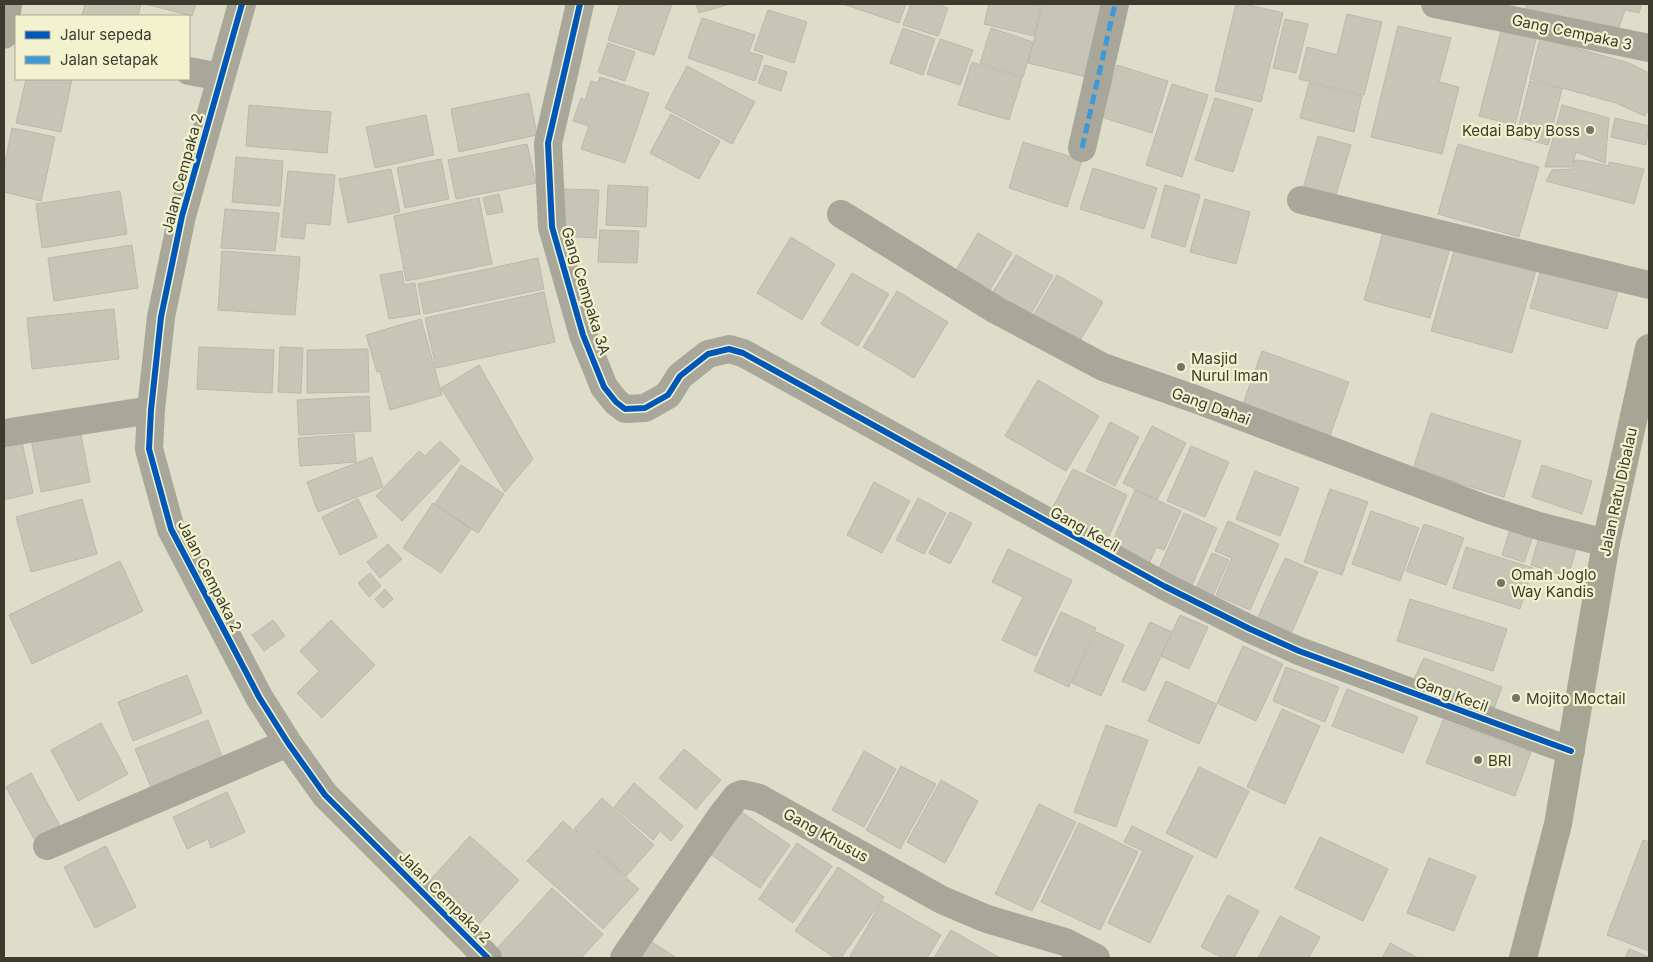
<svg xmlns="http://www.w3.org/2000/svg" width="1653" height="962" font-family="Inter,sans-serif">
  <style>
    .building { fill: #c6c5b6; stroke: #bab9aa }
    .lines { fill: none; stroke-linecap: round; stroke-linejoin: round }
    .minor { stroke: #a8a79a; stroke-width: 28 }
    .secondary { stroke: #a7a695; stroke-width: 28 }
    .quiet { stroke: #3f99d7; stroke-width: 5; stroke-dasharray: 10 5; stroke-linecap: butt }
    .cycleway-casing { stroke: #f3f2cf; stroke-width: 9 }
    .cycleway { stroke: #0057b8; stroke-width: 6 }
    .poi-dot { fill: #757465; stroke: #f3f2cf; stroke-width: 2 }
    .labels { text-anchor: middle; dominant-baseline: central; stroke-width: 4.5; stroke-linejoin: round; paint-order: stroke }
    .street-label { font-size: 15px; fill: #3c3c2e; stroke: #f3f2cf }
    .poi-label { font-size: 15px; fill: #3c3c2e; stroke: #f3f2cf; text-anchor: start }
  </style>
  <rect width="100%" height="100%" fill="#deddca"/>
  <path class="building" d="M85,4H141L138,16H82Z
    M145,4H196L192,16Z
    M620,4H672L654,55L608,40Z
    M696,4H730L699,13Z
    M843,4H906L899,23Z
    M911,4H937L948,8L938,36L903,25Z
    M989,4H1031L1041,6L1034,36L984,24Z
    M1043,4H1105L1087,77L1028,63Z
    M1236,4H1245L1283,13L1261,102L1215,91Z
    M1527,4H1642L1639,13L1625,10L1616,36L1525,10Z
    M768,10L807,22L794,63L754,50Z
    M1347,14L1382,22L1364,95L1299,79L1307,47L1337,55Z
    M702,18L755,35L749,52L763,56L755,81L688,58Z
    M1285,19L1308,24L1296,73L1273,68Z
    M1398,26L1451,38L1439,82L1459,87L1442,154L1371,137Z
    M903,28L935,39L923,75L890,63Z
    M991,28L1033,42L1023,77L980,63Z
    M1501,31L1536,39L1515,125L1479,116Z
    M1540,38L1629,63L1649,73V109L1645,116L1616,103L1530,79Z
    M940,39L973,50L960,85L927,74Z
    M608,43L635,52L625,81L598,72Z
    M972,62L1022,78L1009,120L958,105Z
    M765,65L787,72L781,91L758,83Z
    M1117,65L1168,81L1152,133L1101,117Z
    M687,66L755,102L732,144L665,108Z
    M600,77L649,93L625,163L581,149L589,126L573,121L581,98L585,100L591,81L598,83Z
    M26,79H72L61,132L16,123Z
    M1530,81L1562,89L1548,145L1516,137Z
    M1309,83L1362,96L1354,132L1300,118Z
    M1172,84L1208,95L1182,177L1146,165Z
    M529,93L537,135L459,152L451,109Z
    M1215,98L1253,109L1233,172L1195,160Z
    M249,105L331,112L327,153L246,146Z
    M1562,105L1609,118L1605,163L1576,152L1572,167H1545Z
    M671,114L720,141L699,179L650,153Z
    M426,115L434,155L375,168L366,127Z
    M1615,118L1649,126L1646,145L1611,137Z
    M12,128L55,137L41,201L4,192V167Z
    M1318,136L1351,145L1335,198L1303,189Z
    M1023,142L1082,160L1067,207L1009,188Z
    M527,144L536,183L456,199L448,160Z
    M1458,144L1539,167L1519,237L1438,214Z
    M236,157L283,161L280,206L232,202Z
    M441,159L449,199L405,208L397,168Z
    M1575,160L1586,161L1609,166V162L1644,169L1634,204L1546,181L1552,170L1573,169Z
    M1093,168L1157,188L1144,229L1080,209Z
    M391,169L400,212L348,223L339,179Z
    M288,171L335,175L330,225L306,223L304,239L281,237Z
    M608,185L648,187L646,227L606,225Z
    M1165,185L1200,195L1185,247L1151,237Z
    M561,189L599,190L596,238L558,236Z
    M120,191L127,234L42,248L36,204Z
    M499,194L503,212L487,215L483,198Z
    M479,198L492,264L406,281L394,216Z
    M1205,199L1250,212L1236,264L1190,252Z
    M225,209L279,213L275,251L221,248Z
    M1386,222L1452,241L1430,318L1364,300Z
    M600,230L639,231L637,263L598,262Z
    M978,233L1012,253L987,295L953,275Z
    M791,237L835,264L802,320L757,293Z
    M132,245L138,288L54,301L48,258Z
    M1455,247L1536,270L1512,353L1431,331Z
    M222,251L300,257L295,315L218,310Z
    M1016,255L1053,276L1029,317L991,295Z
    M538,258L544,289L424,314L418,284Z
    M1543,263L1620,284L1607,329L1530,308Z
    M402,271L404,285L415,283L420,314L389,319L380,275Z
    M852,273L889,294L858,346L821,324Z
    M1057,275L1103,302L1075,349L1030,321Z
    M897,291L948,322L914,378L863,347Z
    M544,292L555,342L436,368L425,318Z
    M114,309L119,359L32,369L27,318Z
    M421,319L442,395L390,410L380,371L377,372L366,335Z
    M199,347L274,350L272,393L197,389Z
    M280,347L303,348L301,393L278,392Z
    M368,349L369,392L307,393V350Z
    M1262,351L1349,382L1327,444L1240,412Z
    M479,365L533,459L505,492L441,388Z
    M1038,380L1099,416L1066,471L1005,436Z
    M369,396L371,431L299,435L297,400Z
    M1431,413L1521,441L1504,497L1413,469Z
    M1110,422L1139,437L1115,486L1086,471Z
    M1152,426L1186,443L1157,500L1123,483Z
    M80,429L90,482L41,492L31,439Z
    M354,434L356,462L300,466L298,438Z
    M440,441L460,460L402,521L376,496L419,451L425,456Z
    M22,442L33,493L4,500V446Z
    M1191,446L1229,462L1205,517L1167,501Z
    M372,457L383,487L318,512L307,482Z
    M461,465L504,494L478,533L435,504Z
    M1542,465L1592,481L1582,514L1532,497Z
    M1073,469L1127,495L1106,543L1047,518Z
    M1255,471L1299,488L1280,536L1236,519Z
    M874,482L910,501L882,553L847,535Z
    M1330,489L1368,502L1342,575L1304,562Z
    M1135,490L1181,511L1164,550L1156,547L1147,570L1109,550Z
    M918,498L946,513L924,554L896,540Z
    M82,499L97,554L31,572L16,517Z
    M358,499L377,537L340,555L322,517Z
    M433,503L471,529L441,573L403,548Z
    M1371,511L1419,528L1400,581L1352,564Z
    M950,512L972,523L950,564L929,553Z
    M1184,513L1217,528L1189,592L1155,577Z
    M1228,521L1279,544L1250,610L1216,595L1232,558L1215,551Z
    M1424,524L1464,538L1446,585L1406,571Z
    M1511,526L1534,533L1524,562L1502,555Z
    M1539,537L1576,549L1568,577L1531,565Z
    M388,544L402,559L380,578L367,562Z
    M1466,547L1533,568L1520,609L1453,588Z
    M1008,549L1072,580L1036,656L1002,640L1023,597L992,582Z
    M1212,553L1229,560L1209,604L1192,597Z
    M1285,558L1318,572L1287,643L1253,628Z
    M120,561L143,611L32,664L9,615Z
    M370,573L381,586L369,597L358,583Z
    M385,589L393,599L383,608L375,599Z
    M1410,599L1507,629L1493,671L1397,641Z
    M1061,612L1096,628L1069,687L1034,671Z
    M1180,615L1208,627L1189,669L1161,656Z
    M273,620L285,636L264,651L252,635Z
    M331,620L375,665L322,718L297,693L319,671L300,651Z
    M1150,622L1172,632L1145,691L1122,681Z
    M1096,632L1124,645L1101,696L1072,683Z
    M1243,646L1283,664L1256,721L1217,703Z
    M1424,658L1502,687L1492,714L1411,685Z
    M1286,667L1339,687L1325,722L1273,701Z
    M187,675L202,713L133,741L118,702Z
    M1166,681L1217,704L1199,744L1148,721Z
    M1347,689L1418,717L1403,753L1332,726Z
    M1282,709L1320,726L1285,804L1247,787Z
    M208,720L227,769L155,797L135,749Z
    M1443,720L1531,752L1515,796L1426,763Z
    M101,723L128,774L78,801L51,750Z
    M1106,725L1148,740L1116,827L1074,812Z
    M684,749L721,780L696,809L659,778Z
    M864,751L896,769L864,827L832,810Z
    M901,766L936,784L900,849L866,830Z
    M1199,767L1249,791L1216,858L1166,833Z
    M31,773L60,826L34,839L6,787Z
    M941,780L978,801L945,863L907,842Z
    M634,783L683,826L671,841L660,831L653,840L614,807Z
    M227,792L245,832L211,848L208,839L187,849L173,817Z
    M602,798L654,845L626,876L574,829Z
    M1039,804L1076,822L1032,911L995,894Z
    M737,809L790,845L760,888L707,852Z
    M563,821L639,889L603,929L527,861Z
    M1079,823L1138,852L1100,930L1041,902Z
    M1132,826L1193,856L1150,943L1108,923L1143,851L1124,842Z
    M470,836L519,880L472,932L423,888Z
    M1320,837L1388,869L1363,921L1295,888Z
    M1643,840L1649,842V951L1607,935Z
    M797,843L832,866L793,923L759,899Z
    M106,846L136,907L95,928L64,867Z
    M1429,858L1476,876L1454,931L1407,913Z
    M838,867L884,897L841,958H835L795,931Z
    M552,888L603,934L581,958H494L491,955Z
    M1228,895L1259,911L1234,958H1223L1201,947Z
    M882,901L941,935L927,958H849Z
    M1280,916L1320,937L1309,958H1258Z
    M951,930L1000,958H934Z
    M647,939L677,958H633Z
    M1390,943L1418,958H1382Z
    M1629,949L1649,957V958H1625Z"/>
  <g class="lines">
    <path class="minor" d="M242,4L182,216L161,317L151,410L149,449L171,529L259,697L288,743L325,795L488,958
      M580,4L548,143L552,227L583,335L604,387L616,402L625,409L645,408L668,395L680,376L708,354L729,349L743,353L1164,586L1250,629L1299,651L1571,751
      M1435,4L1649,48
      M4,35L8,4
      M189,71L221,77
      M1082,148L1115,4
      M1301,200L1649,285
      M841,214L996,310L1103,367L1195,399L1486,509L1539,526L1606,543
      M4,433L151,410
      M47,846L288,743
      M624,958L722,815L737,796L742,794L759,798L942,900L987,919L1065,942L1096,958"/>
    <path class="secondary" d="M1523,958L1558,824L1606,543L1649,348"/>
    <path class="quiet" d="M1082,148L1115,4"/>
    <g class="cycleway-casing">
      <path id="cycleway" d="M242,4L182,216L161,317L151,410L149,449L171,529L259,697L288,743L325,795L488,958
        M580,4L548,143L552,227L583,335L604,387L616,402L625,409L645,408L668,395L680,376L708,354L729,349L743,353L1164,586L1250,629L1299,651L1571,751"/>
    </g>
    <use href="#cycleway" class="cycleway"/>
  </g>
  <g class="poi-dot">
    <circle cx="1590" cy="130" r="5"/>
    <circle cx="1181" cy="367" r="5"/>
    <circle cx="1501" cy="583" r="5"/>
    <circle cx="1516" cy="698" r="5"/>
    <circle cx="1478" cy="760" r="5"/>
  </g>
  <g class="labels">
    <g class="street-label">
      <text transform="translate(1572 32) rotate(12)">Gang Cempaka 3</text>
      <text transform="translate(182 173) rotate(-75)">Jalan Cempaka 2</text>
      <text transform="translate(586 291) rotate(73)">Gang Cempaka 3A</text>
      <text transform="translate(1211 406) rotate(20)">Gang Dahai</text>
      <text transform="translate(1618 492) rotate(-78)">Jalan Ratu Dibalau</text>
      <text transform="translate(1085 529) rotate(29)">Gang Kecil</text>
      <text transform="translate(210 576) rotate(63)">Jalan Cempaka 2</text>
      <text transform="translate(1452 694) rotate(20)">Gang Kecil</text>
      <text transform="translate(826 835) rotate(29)">Gang Khusus</text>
      <text transform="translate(445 897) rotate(45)">Jalan Cempaka 2</text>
    </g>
    <g class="poi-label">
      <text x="1580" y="130" text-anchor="end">Kedai Baby Boss</text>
      <text x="1191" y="358">Masjid<tspan x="1191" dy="17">Nurul Iman</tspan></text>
      <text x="1511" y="574">Omah Joglo<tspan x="1511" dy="17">Way Kandis</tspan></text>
      <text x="1526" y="698">Mojito Moctail</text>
      <text x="1488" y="760">BRI</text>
    </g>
  </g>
  <rect width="1653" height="962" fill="none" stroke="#3c3c2e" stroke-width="10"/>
  <rect x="15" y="15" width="175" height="65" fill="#f3f2cf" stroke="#aaa98f"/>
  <rect x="25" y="31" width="25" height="8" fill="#0057b8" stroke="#aaa98f"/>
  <text x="60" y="40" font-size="15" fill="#3c3c2e">Jalur sepeda</text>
  <rect x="25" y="56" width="25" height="8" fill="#3f99d7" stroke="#aaa98f"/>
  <text x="60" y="65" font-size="15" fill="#3c3c2e">Jalan setapak</text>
</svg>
